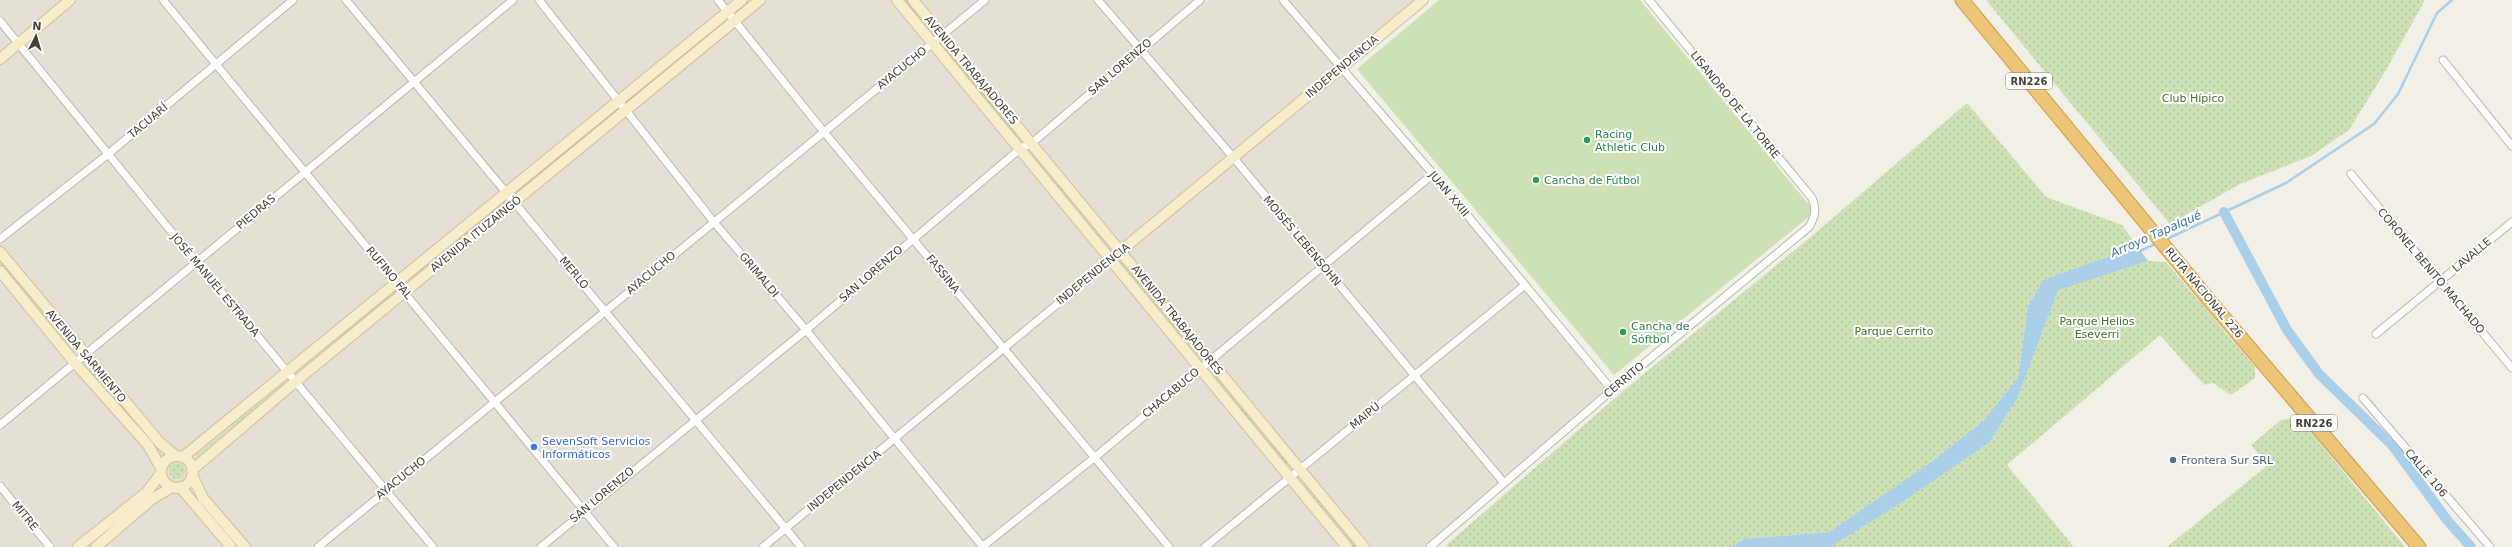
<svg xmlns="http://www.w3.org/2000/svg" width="2512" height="547" font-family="'DejaVu Sans',sans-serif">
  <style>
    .residential { fill: #e5e0d6 }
    .grass { fill: url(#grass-dots) }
    .garden { fill: #cde1b5 }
    .water { fill: #aacfe8 }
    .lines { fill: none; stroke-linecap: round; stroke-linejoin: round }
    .stream { stroke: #aacfe8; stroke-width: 2.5 }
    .canal { stroke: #aacfe8; stroke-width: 10 }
    .street-casing { stroke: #bcb6ab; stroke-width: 9 }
    .secondary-casing { stroke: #ccc09c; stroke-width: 12 }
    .highway-casing { stroke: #cb9a48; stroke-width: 15 }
    .street { stroke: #fff; stroke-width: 7 }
    .secondary { stroke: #f8edcb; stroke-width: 10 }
    .highway { stroke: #edc577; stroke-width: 13 }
    .leisure-dot { fill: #2e9e5b; stroke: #fff; stroke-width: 1.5 }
    .shop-dot { fill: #3f7fe0; stroke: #fff; stroke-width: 1.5 }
    .service-dot { fill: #5c6f8a; stroke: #fff; stroke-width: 1.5 }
    .labels { text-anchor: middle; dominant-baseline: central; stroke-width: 4; stroke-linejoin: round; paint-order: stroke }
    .shield { fill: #fff; stroke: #7c7973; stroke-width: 1 }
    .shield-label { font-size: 10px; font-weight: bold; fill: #443f37 }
    .street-label { font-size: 11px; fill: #443f37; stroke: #fff }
    .park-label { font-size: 11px; fill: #496f31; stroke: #fff }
    .leisure-label { font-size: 11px; fill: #27864d; stroke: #fff; text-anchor: start }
    .shop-label { font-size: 11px; fill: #366cbe; stroke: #fff; text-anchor: start }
    .service-label { font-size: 11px; fill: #4e5e75; stroke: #fff; text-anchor: start }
    .water-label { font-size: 12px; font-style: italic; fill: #3d78a4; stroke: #fff }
  </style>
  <defs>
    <pattern id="grass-dots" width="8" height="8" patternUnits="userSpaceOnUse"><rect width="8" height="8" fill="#cde1b5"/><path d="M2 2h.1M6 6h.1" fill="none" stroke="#b1c29c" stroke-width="1.8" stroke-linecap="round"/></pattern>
  </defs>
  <rect width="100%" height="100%" fill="#f2efe7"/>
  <path class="residential" d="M0,0H1423L1340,69L1612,390L1430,547H0Z"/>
  <path class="grass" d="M904,0H907L931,30L929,31Z
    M1986,0H2425L2386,70L2349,130L2311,156L2240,184L2170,224Z
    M721,25L722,27L632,96Z
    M946,48L1019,135L1017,137L945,49Z
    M1967,103L2046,197L2122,225L2137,246L2043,280L2028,306L2018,378L1983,421L1931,462L1829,532L1744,539L1731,547H1444L1622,392L1813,235Z
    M609,115L610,116L522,187Z
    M1035,155L1108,243L1106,244L1034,157Z
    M500,205L501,206L413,277Z
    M1,261L72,348L70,349L0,264Z
    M2148,261L2166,262L2255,367V378L2231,395L2213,383L2204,385L2160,335L2007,465L2074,547H1830L1895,507L1989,443L2017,399L2058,289Z
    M1123,262L1196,350L1194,351L1122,264Z
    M388,296L389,297L301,369Z
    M90,369L162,455L160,456L89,370Z
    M1215,375L1288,462L1286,464L1213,376Z
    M283,383L284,384L197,457L196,456Z
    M2294,418L2302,421L2405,547H2167L2268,465L2251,445L2281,420Z
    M169 471a8 8 0 1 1 16 0a8 8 0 1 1-16 0Z
    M1306,486L1357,547H1354L1305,487Z"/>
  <path class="garden" d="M1439,0H1640L1815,212L1614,375L1357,69Z"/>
  <path class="water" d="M2137,246L2148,261L2058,290L2017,399L1989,443L1895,507L1830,547H1731L1744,539L1829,532L1931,462L1983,421L2018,378L2028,306L2043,280Z"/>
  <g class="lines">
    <path class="stream" d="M2165,240L2286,183L2374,124L2398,94L2437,13L2452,0
      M2138,252L2157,243"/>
    <path class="canal" d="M2224,212L2287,330L2319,374L2393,446L2447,520L2471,547"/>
    <g class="street-casing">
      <path id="street" d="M163,0L614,547
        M346,0L801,547
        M539,0L713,221L806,330L983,547
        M718,0L824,132L1169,547
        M1098,0L1233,157L1504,483
        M1283,0L1433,174L1612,390
        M0,21L196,262L433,547
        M2443,60L2512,146
        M2351,174L2512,368
        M0,239L107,155L293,0
        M2376,334L2512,222
        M2363,398L2490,547
        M0,425L513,0
        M0,486L50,547
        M318,547L985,0
        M541,547L806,330L1021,148L1032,143L1200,0
        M763,547L1112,259
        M982,547L1094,458L1433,174
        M1205,547L1525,285
        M1430,547L1612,390L1809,227C1815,217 1817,209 1812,198L1649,0"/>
    </g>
    <g class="secondary-casing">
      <path id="secondary" d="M897,0L1347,547
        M913,0L1364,547
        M0,59L70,0
        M0,252L161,444L176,456
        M1117,254L1423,0
        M0,271L75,363L148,445L161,468
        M161 472a16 16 0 1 1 32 0a16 16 0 1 1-32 0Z
        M183,457L742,0
        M192,470L295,382L760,0
        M192,475L203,498L245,547
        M180,487L231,547
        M78,547L147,492L161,473
        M96,547L152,499L172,487"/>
    </g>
    <g class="highway-casing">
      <path id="highway" d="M1962,0L2209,300L2419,547"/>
    </g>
    <use href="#street" class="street"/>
    <use href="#secondary" class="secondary"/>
    <use href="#highway" class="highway"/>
  </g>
  <g class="leisure-dot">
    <circle cx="1587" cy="140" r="4"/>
    <circle cx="1536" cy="180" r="4"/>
    <circle cx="1623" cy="332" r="4"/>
  </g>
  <circle class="shop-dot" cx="534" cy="447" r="4"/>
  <circle class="service-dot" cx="2173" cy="460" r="4"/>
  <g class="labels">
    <g class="shield">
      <rect x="2006" y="73" width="46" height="16" rx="3"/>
      <rect x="2291" y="415" width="46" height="16" rx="3"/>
    </g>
    <g class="shield-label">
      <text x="2029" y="81">RN226</text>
      <text x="2314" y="423">RN226</text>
    </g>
    <g class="street-label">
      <text transform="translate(1120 67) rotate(-41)">SAN LORENZO</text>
      <text transform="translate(1342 67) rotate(-40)">INDEPENDENCIA</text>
      <text transform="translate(902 68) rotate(-39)">AYACUCHO</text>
      <text transform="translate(971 70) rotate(50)">AVENIDA TRABAJADORES</text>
      <text transform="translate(1735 105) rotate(51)">LISANDRO DE LA TORRE</text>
      <text transform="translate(148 121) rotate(-40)">TACUARÍ</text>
      <text transform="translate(1449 194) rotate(50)">JUAN XXIII</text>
      <text transform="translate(256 212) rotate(-40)">PIEDRAS</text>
      <text transform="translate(476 234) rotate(-39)">AVENIDA ITUZAINGÓ</text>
      <text transform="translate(1302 241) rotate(50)">MOISÉS LEBENSOHN</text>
      <text transform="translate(2472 255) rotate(-40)">LAVALLE</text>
      <text transform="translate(2431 271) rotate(50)">CORONEL BENITO MACHADO</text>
      <text transform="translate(389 273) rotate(50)">RUFINO FAL</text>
      <text transform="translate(574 273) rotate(50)">MERLO</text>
      <text transform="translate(651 273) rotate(-40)">AYACUCHO</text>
      <text transform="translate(871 274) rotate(-41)">SAN LORENZO</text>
      <text transform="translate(943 274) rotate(51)">FASSINA</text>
      <text transform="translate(1093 274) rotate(-39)">INDEPENDENCIA</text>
      <text transform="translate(759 275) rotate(50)">GRIMALDI</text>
      <text transform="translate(215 285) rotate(50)">JOSÉ MANUEL ESTRADA</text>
      <text transform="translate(2204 293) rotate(50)">RUTA NACIONAL 226</text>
      <text transform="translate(1177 320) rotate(51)">AVENIDA TRABAJADORES</text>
      <text transform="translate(86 356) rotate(50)">AVENIDA SARMIENTO</text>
      <text transform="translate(1624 380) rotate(-40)">CERRITO</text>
      <text transform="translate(1171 393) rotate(-40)">CHACABUCO</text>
      <text transform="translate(1365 416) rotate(-39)">MAIPÚ</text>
      <text transform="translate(2426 473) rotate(50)">CALLE 106</text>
      <text transform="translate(401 478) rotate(-39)">AYACUCHO</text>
      <text transform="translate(844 481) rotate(-39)">INDEPENDENCIA</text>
      <text transform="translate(602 495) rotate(-40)">SAN LORENZO</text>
      <text transform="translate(25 516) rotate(51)">MITRE</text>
    </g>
    <g class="park-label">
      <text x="2193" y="98">Club Hípico</text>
      <text x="2097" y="321">Parque Helios<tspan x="2097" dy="13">Eseverri</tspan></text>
      <text x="1894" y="331">Parque Cerrito</text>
    </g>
    <g class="leisure-label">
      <text x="1595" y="134">Racing<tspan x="1595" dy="13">Athletic Club</tspan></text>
      <text x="1544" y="180">Cancha de Fútbol</text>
      <text x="1631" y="326">Cancha de<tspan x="1631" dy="13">Sóftbol</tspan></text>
    </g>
    <g class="shop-label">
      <text x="542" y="441">SevenSoft Servicios<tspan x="542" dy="13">Informáticos</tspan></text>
    </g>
    <g class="service-label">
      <text x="2181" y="460">Frontera Sur SRL</text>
    </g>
    <g class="water-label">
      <text transform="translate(2156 234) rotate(-24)">Arroyo Tapalqué</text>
    </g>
  </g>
  <g transform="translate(36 36) rotate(5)" stroke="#ffffff" stroke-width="3" paint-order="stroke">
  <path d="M0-3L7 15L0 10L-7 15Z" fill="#443f37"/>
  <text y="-6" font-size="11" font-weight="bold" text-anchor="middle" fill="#443f37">N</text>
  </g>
</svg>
